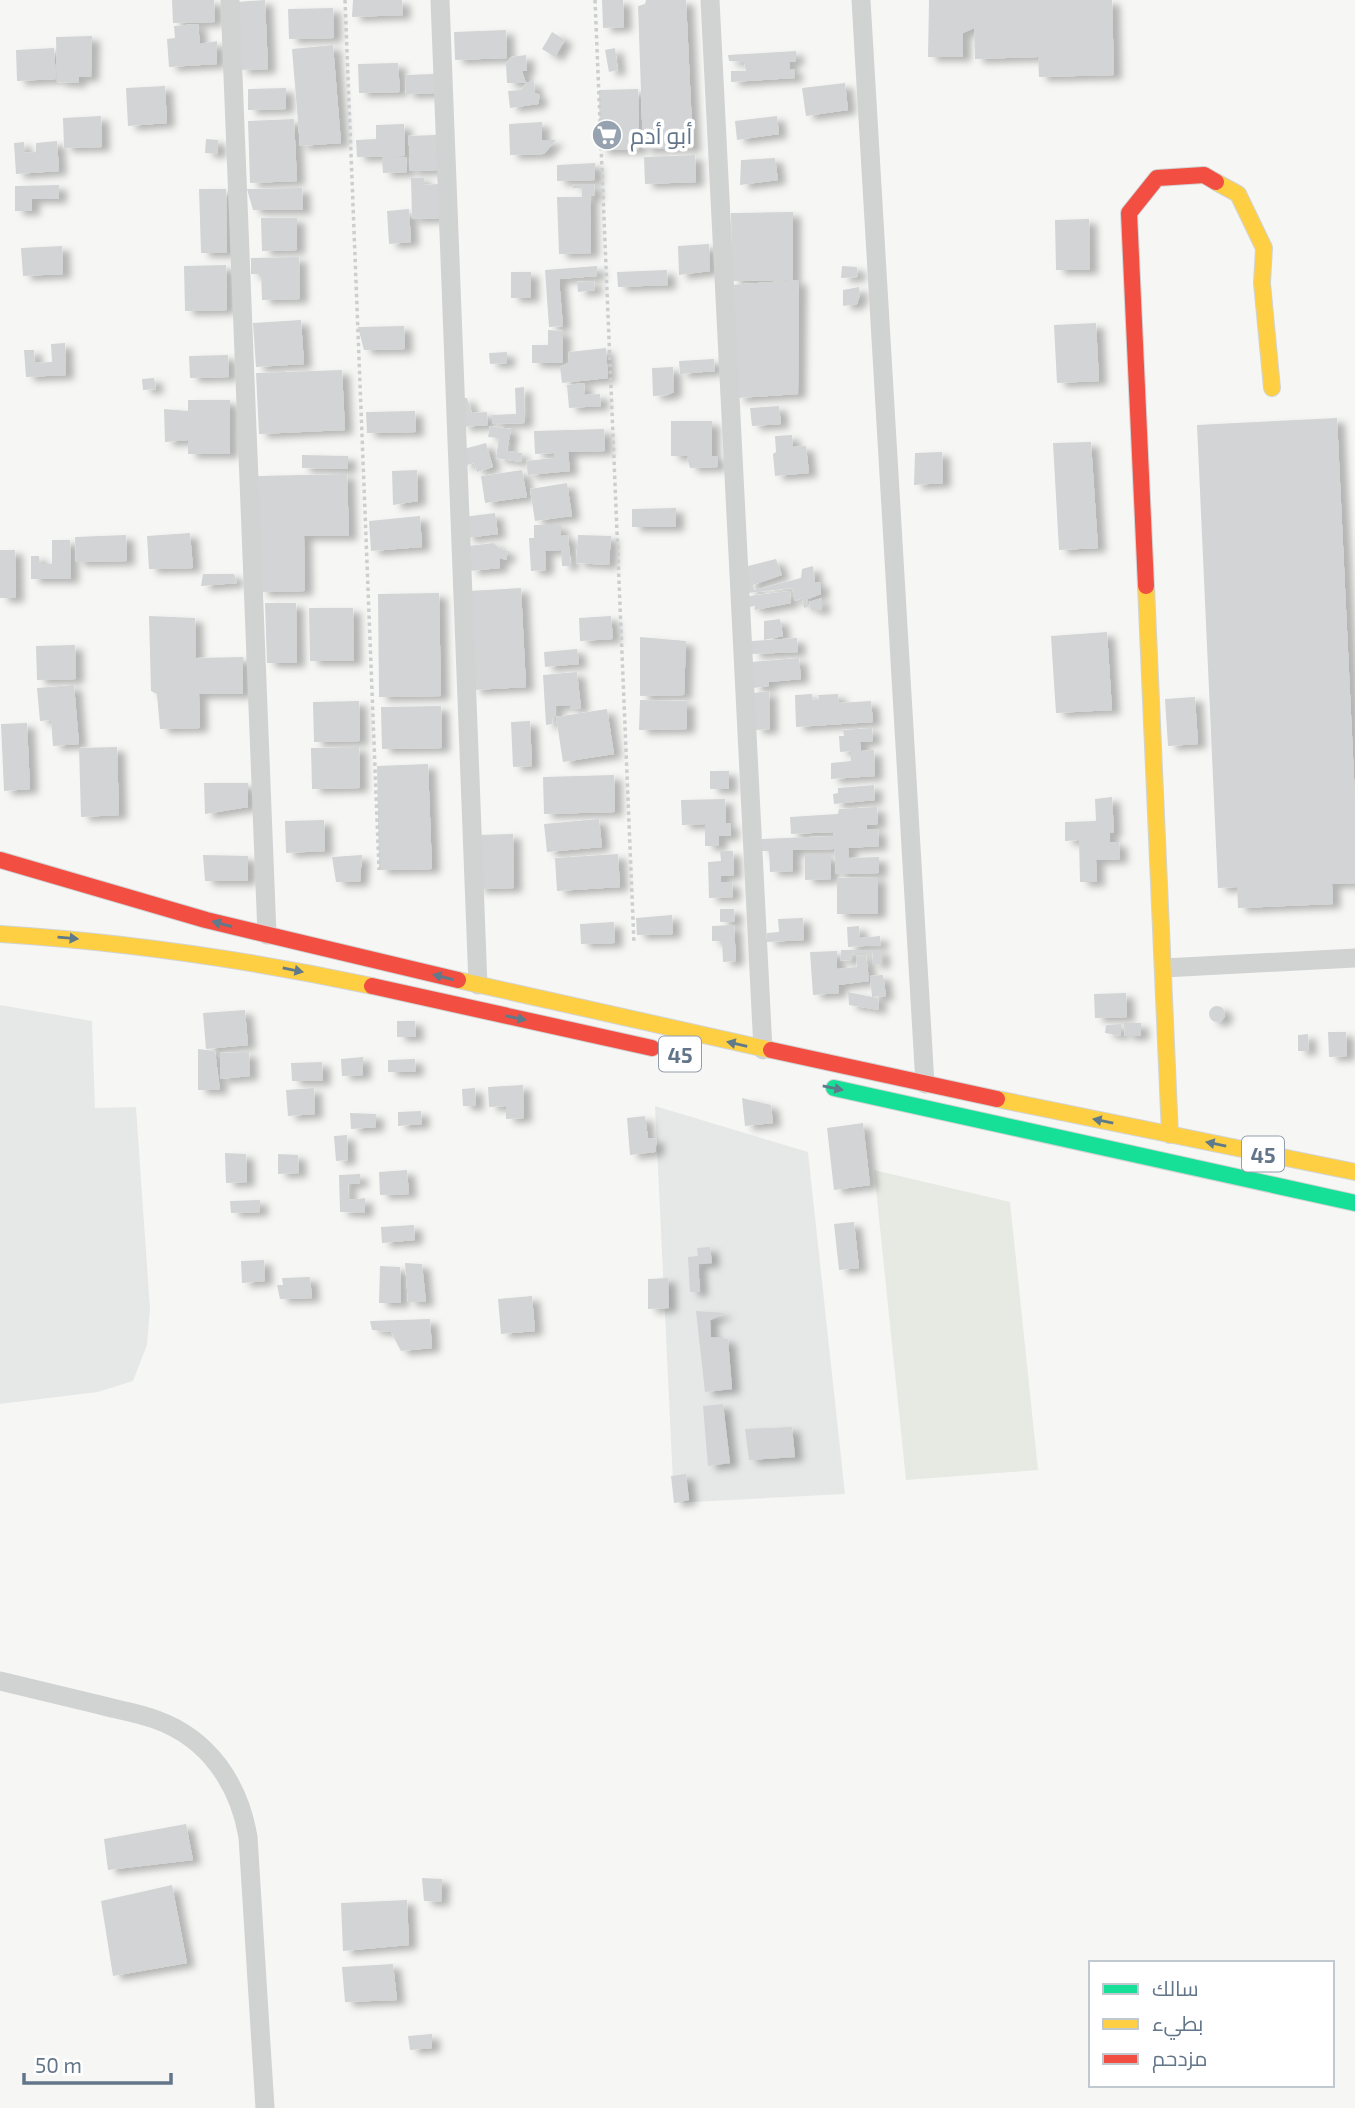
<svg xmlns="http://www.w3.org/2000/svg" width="1355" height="2108" font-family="'Exo 2',Cairo,sans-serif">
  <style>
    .built { fill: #e6e8e7 }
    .green { fill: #e6eae3 }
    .building { fill: #d2d4d5; filter: url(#shadow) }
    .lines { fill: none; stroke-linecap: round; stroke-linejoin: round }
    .fast-casing { stroke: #d1d4d5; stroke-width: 18 }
    .slow-casing { stroke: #d1d4d5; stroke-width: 18 }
    .jam-casing { stroke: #d1d4d5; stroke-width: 18 }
    .path { stroke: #cdced0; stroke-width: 3.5; stroke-dasharray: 3.5 3.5; stroke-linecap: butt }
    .street { stroke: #d1d2d2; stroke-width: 19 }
    .fast { stroke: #16e098; stroke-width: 16 }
    .slow { stroke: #ffcf43; stroke-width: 16 }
    .jam { stroke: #f24e42; stroke-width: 16 }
    .oneway { fill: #5f7a8a }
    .labels { text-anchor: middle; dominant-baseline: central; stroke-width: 7; stroke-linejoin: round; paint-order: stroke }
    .shield { fill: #fff; stroke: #929eac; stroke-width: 2 }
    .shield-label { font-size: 21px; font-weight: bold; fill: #637589 }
    .poi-label { font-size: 23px; fill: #637589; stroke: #fff; text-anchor: start }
  </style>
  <defs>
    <filter id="shadow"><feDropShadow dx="8" dy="4.5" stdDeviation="3.5" flood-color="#0004"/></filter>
  </defs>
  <rect width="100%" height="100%" fill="#f6f7f5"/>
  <path class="built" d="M0,1005L92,1021L95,1108L136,1107L150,1309L147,1345L133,1381L98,1392L0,1404Z
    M655,1106L808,1152L845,1494L674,1503Z"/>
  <path class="green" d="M874,1170L1010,1202L1038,1470L906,1480Z"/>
  <path class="building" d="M172,0H214L215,22L173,23Z
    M265,0L268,69L240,70L237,2Z
    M353,0H402L403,15L352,17Z
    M602,0H623L624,27L603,28Z
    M646,0H686L693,148L643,149L638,6L645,4Z
    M929,0H1112L1114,75L1039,77L1038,57L975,59L974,28L963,33V57H928Z
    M333,8L334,38L289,39L288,9Z
    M198,24L200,44L217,41V64L169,67L167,39L175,38L174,26Z
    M506,30L507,58L455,60L454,32Z
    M552,32L565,40L555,57L542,49Z
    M92,36L91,77H79L78,83L57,82L56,37Z
    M333,45L341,143L300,146L292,49Z
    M54,48L56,79L17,81L16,50Z
    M615,48L618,70L609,72L605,50Z
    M796,51V61L789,62L790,70L795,69V78L731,82V71H746L744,62L729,61L728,55Z
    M526,55L527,71H522L526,83H507L506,64L511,57Z
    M398,63L400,92L359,93L358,64Z
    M435,74V93L406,94L405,75Z
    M534,81L535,93L540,95L538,104L510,108L508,91L521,90L526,83Z
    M845,83L848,110L806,116L802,88Z
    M165,86L167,123L128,126L126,88Z
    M286,88V109L248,110V89Z
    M638,89L639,150H600L599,90Z
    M101,116L102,147L64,148L63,118Z
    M777,116L779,134L737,140L735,121Z
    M294,119L297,181L250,183L248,121Z
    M542,122V140H556L544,154L510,155L509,124Z
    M404,124L405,156L357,157L356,140L376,139V125Z
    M436,135L438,170L409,171L410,156L408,136Z
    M206,139L218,140V154L205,153Z
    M57,141L59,171L16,174L14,143L24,142V153L36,152V143Z
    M695,155L696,182L645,184L644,157Z
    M404,157H406L407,172L383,173L382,158Z
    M775,158L778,180L740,185L741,160Z
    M595,163V180L557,181V165Z
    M411,178H424V185L439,184L441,218L412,219Z
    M574,184H594L595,196H590L591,253L559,254L557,197H582V188H572Z
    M59,185V199H32V211H15V186Z
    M302,188L303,210H253L247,189Z
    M199,189H226L227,253H201Z
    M409,209L411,242L389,244L387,211Z
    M793,212V280L732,281L731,213Z
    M261,218H297V250L262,251Z
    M1089,219L1090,270H1056L1055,220Z
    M709,244L710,271L679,275L678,246Z
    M62,246L63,274L23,276L21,248Z
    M299,257L300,299L262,300L261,274H251V258Z
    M226,265L227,310L185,311L184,266Z
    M597,266V276L559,279L563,326L549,327L545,270Z
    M842,266L857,267L858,277L841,278Z
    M667,270L668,285L618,287L617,272Z
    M511,272H531V298H511Z
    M799,280L798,394L737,398L730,285Z
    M594,281L595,290L578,292L577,282Z
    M859,287L860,295L857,304L843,306V290Z
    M301,320L304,364L256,367L253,323Z
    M1096,323L1099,381L1057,383L1054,325Z
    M404,326L405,349L364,350L358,327Z
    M548,330L563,331V363H532V345H548Z
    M65,343L66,375L26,377L24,350H34L35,363L52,362L51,344Z
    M606,348L608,378L562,383L560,367L568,363L569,352Z
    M507,352V363L490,364L489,353Z
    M228,355L229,377L190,378L189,356Z
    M714,359L715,371L680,374L679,361Z
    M673,367L674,392L668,395L653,396L652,368Z
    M342,370L345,430L259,434L256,373Z
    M154,378L156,389L143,390L142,379Z
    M584,383L585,395L600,394L601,406L569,408L567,385Z
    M524,387L525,423L492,424V415L516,414L515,388Z
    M460,398H467L472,413L487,412L488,425L462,427Z
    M188,400H230V454H188V440L165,442L164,409L188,411Z
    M779,406L781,424L752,426L750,408Z
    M415,411L416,432L367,433L366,412Z
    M1337,418L1355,799V883L1332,884L1333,904L1238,908L1237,887L1218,888L1197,425Z
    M671,421H712V456H717L718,467L690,468L687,457L701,456H671Z
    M490,426L511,429L507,451L522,453L521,462L496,458L499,438L488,437Z
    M604,429L605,451L568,452L570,471L528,475L526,461L554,458V453L535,454L534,431Z
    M792,435L793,447L806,446L809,473L775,476L773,454L776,452L775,436Z
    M1091,442L1098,548L1059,550L1053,443Z
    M486,443L493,467L477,472L474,463L464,466V449Z
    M942,452L943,483L914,485L915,453Z
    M302,455L348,456V469L302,468Z
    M417,470L418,501L393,505L392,471Z
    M522,470L527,497L485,503L481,476Z
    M347,474L349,536H304L305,591L260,592L258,476Z
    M567,483L572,516L535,521L530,489Z
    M676,508V527H632V509Z
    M495,513L498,534L466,538L463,517Z
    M420,516L422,547L371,551L369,521Z
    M534,525H561V536L568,535L571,566H562L561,550L545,551L546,570L531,571L529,538H534Z
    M190,533L193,568L149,569L147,536Z
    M126,535L127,561L76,562L75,537Z
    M578,535L611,536L609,565L576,563Z
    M52,540H70L71,579H31V556H39L40,564H52Z
    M494,543L500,549L508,551L506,560L500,558V568L470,571L468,546Z
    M0,550H15L16,598H0Z
    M776,559L782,575L753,585L754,590L801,578L802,569L813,566L815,583L821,582V594L808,599V607L804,608L802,598L795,601L792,588L748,593V566Z
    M203,574H234L237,583L201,586Z
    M521,588L526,687L473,690L468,591Z
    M790,591L791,603L755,610V606L749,607V596Z
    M439,593L441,696L379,697L378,594Z
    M822,598V610H811L809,602Z
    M265,603H296L297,663H267Z
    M309,608H353L354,661H310Z
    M149,616L195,618L196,658L243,657V694H199L200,728L160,729L157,694L151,691Z
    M611,616L613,639L580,641L579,618Z
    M780,619L783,636L764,640V621Z
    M1107,632L1112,710L1056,713L1051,636Z
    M640,637L686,641L684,695L640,696Z
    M797,638L798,652L752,654V641Z
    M75,645L76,679L37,680L36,646Z
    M577,649L579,664L545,667L544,652Z
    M799,658L801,679L769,682V686L753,688L751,662Z
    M577,672L581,708L570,709V705L555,706L556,717H552V724L546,725L543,675Z
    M74,685L79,744L53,746L51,720L40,721L37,688Z
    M769,691L770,729L755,730L753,693Z
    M812,694V700L819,699L818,695L838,694L839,703L871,701L873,722L796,727L795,695Z
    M1195,697L1198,744L1168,746L1165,699Z
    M640,700L687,701V729L639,730Z
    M359,701L360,741L314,742L313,702Z
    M441,706L442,748L382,749L381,707Z
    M607,709L614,754L563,762L556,717Z
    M530,721L532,766L513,767L511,722Z
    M27,723L30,789L4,791L1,724Z
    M872,728L873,741L860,742L861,751L874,750L875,776L831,779V763L851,761V751L840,752L839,736H844L843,730Z
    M117,747L119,815L81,817L79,748Z
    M359,747L360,788L312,789L311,748Z
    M428,764L432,869L379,870L377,766Z
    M710,771H729V789H710Z
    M614,775L615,812L544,814L543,777Z
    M204,783H248V807L205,814Z
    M874,785L875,800L834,804L833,794L838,793V788Z
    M1112,797L1114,832L1110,833V842H1119L1120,859L1096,860L1097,882H1080L1079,840L1065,841V822L1096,821L1095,799Z
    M725,799L726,824L731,823V836H719V846H705V824L682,825L681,800Z
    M877,807L878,824L867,825V829H878L879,846L848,848L849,858L879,857V873L836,874L834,849L793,850V871L770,872L769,851H762V839L833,836L834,832L791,834L790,817L838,814L839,809Z
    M599,819L602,847L547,852L544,824Z
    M324,820L325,851L286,853L285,821Z
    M513,834L514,888L477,889V835Z
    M720,851H733L734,875L721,876V882H732L733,897L709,898L708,862L721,861Z
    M618,854L620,887L557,891L555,858Z
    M203,855L248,856V881H205Z
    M362,855L360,882H336L332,857Z
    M805,855H831V879L805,880Z
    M878,877V914H837V878Z
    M720,909H734L735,922H720Z
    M672,915L673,934L637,935L636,918Z
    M803,918L804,940L767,942V933L779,932L778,919Z
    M614,922L615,943L581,944L580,924Z
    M734,925L736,961L723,962L722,941H712V926Z
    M859,926L860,938L880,936L881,945L848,947L847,927Z
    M841,950H882V964H872L873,953H852V961L840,960Z
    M837,951V969L857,967L856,956L866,955L869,981L838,985L839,993L813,995L810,952Z
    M883,975L886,996L872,997L878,998L879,1010L849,1005L848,992L872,997L870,976Z
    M1126,993L1127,1017L1095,1018L1094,994Z
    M1209 1014a8 8 0 1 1 16 0a8 8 0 1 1-16 0Z
    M245,1010L248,1045L206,1049L203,1013Z
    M397,1021H415L416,1037H397Z
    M1124,1023H1141V1036H1125Z
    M1121,1024V1036L1105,1033L1106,1025Z
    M1328,1032H1346L1347,1056L1329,1057Z
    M1308,1034L1309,1051H1298V1035Z
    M198,1049L215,1051L220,1090H198Z
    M249,1052L250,1076L220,1079V1053Z
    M363,1057V1075L342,1076L341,1059Z
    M415,1059L416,1072H388V1060Z
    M322,1062L323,1081H292L291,1063Z
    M523,1085L524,1118L506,1119V1106L489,1107L488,1087Z
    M314,1088L315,1114L288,1116L286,1090Z
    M475,1088L476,1106H463L462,1089Z
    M742,1098L771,1105L773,1123L745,1126Z
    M421,1111L422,1124L398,1126V1112Z
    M350,1113L376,1114V1127L351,1129Z
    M645,1116L648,1138L657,1139L655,1152L630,1155L627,1118Z
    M863,1123L870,1185L834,1190L827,1128Z
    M347,1135L348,1160L336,1161L334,1136Z
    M225,1153L246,1154L247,1182L226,1183Z
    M278,1154L298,1155L299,1173L278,1174Z
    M407,1170L409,1194L380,1195L379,1172Z
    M360,1174V1183L348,1184L349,1200L365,1198V1213L340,1212L339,1175Z
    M260,1200V1212L231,1213L230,1201Z
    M854,1222L859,1268L839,1270L834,1224Z
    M414,1225L415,1240L382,1243L381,1227Z
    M710,1247L712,1263L698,1264L700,1292H690L688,1257L698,1256L697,1248Z
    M264,1260L265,1281L242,1283L241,1261Z
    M405,1263L422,1264L426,1302H408Z
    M380,1266L400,1267L401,1303H379Z
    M310,1277L312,1298L280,1299L277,1285H283L282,1278Z
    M668,1278L669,1308L648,1309V1279Z
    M532,1296L535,1331L501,1334L498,1299Z
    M696,1311L726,1313L710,1320L711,1337L728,1339L732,1389L705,1392Z
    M430,1319L432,1348L401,1351L391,1332L372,1330L370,1321Z
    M723,1404L730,1463L708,1466L703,1406Z
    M792,1427L795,1457L749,1460L745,1429Z
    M686,1474L689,1500L674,1503L671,1476Z
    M186,1824L193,1860L108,1870L104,1839Z
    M422,1878L442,1879L441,1902L424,1901Z
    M172,1885L187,1963L113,1976L101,1901Z
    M407,1900L409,1945L343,1951L341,1903Z
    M393,1964L397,2000L345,2002L342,1967Z
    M432,2034V2048L410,2050L408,2036Z"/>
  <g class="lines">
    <g class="fast-casing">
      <path id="fast" d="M834,1088L1355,1203"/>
    </g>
    <g class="slow-casing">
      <path id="slow" d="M1216,182L1238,194L1264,248L1262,283L1272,388
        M1146,586L1170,1135
        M0,934C126,942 249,960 372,986
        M458,980L771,1050
        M997,1099L1355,1172"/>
    </g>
    <g class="jam-casing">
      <path id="jam" d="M1146,586L1129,213L1157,178L1204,175L1216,182
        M0,860L206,920L458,980
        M372,986L652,1048
        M771,1050L997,1099"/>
    </g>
    <path class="path" d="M345,0L379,870
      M595,0L634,944"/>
    <path class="street" d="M230,0L267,935
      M440,0L478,985
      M710,0L763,1050
      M861,0L925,1084
      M1164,968L1355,958
      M0,1681C33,1689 66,1697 100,1705C118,1710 139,1713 157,1720C209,1739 239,1784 248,1837L265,2108"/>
    <use href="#fast" class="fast"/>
    <use href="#slow" class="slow"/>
    <use href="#jam" class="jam"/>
  </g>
  <defs><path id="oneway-solid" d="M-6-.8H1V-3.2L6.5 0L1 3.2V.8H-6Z" transform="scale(1.75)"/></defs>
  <g class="oneway">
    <use href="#oneway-solid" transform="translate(222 924) rotate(-165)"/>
    <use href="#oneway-solid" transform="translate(68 938) rotate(5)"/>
    <use href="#oneway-solid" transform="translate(293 970) rotate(11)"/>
    <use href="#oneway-solid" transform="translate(443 977) rotate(-166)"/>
    <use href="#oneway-solid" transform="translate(516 1018) rotate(12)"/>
    <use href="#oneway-solid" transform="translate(737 1044) rotate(-167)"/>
    <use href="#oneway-solid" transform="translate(833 1088) rotate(12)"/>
    <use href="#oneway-solid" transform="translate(1103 1121) rotate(-168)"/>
    <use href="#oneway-solid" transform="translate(1216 1144) rotate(-168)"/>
  </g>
  <defs>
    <g id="supermarket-disc" transform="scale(1.575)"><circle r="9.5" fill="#96a2af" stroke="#fff"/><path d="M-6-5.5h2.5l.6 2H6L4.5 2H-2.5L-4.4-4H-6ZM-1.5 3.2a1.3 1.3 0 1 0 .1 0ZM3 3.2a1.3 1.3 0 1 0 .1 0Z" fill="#fff"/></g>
  </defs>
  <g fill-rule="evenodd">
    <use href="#supermarket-disc" x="607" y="135"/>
  </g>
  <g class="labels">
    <g class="shield">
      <rect x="659" y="1036.5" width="42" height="35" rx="5"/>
      <rect x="1242" y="1136.5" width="42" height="35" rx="5"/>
    </g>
    <g class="shield-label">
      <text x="680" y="1054">45</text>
      <text x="1263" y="1154">45</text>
    </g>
    <g class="poi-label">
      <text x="630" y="135">أبو أدم</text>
    </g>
  </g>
  <rect x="1089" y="1961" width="245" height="126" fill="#ffffff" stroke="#c1c8d0" stroke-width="2"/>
  <rect x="1103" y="1984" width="35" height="10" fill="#16e098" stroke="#c1c8d0" stroke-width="2"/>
  <text x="1152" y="1996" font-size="21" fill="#637589">سالك</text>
  <rect x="1103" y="2019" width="35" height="10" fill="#ffcf43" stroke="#c1c8d0" stroke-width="2"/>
  <text x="1152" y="2031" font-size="21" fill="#637589">بطيء</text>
  <rect x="1103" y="2054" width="35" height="10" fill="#f24e42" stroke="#c1c8d0" stroke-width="2"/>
  <text x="1152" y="2066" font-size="21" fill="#637589">مزدحم</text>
  <path d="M24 2073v10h147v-10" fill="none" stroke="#637589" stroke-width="3.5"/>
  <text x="35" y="2073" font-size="21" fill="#637589" stroke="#ffffff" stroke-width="5" paint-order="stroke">50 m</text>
</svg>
